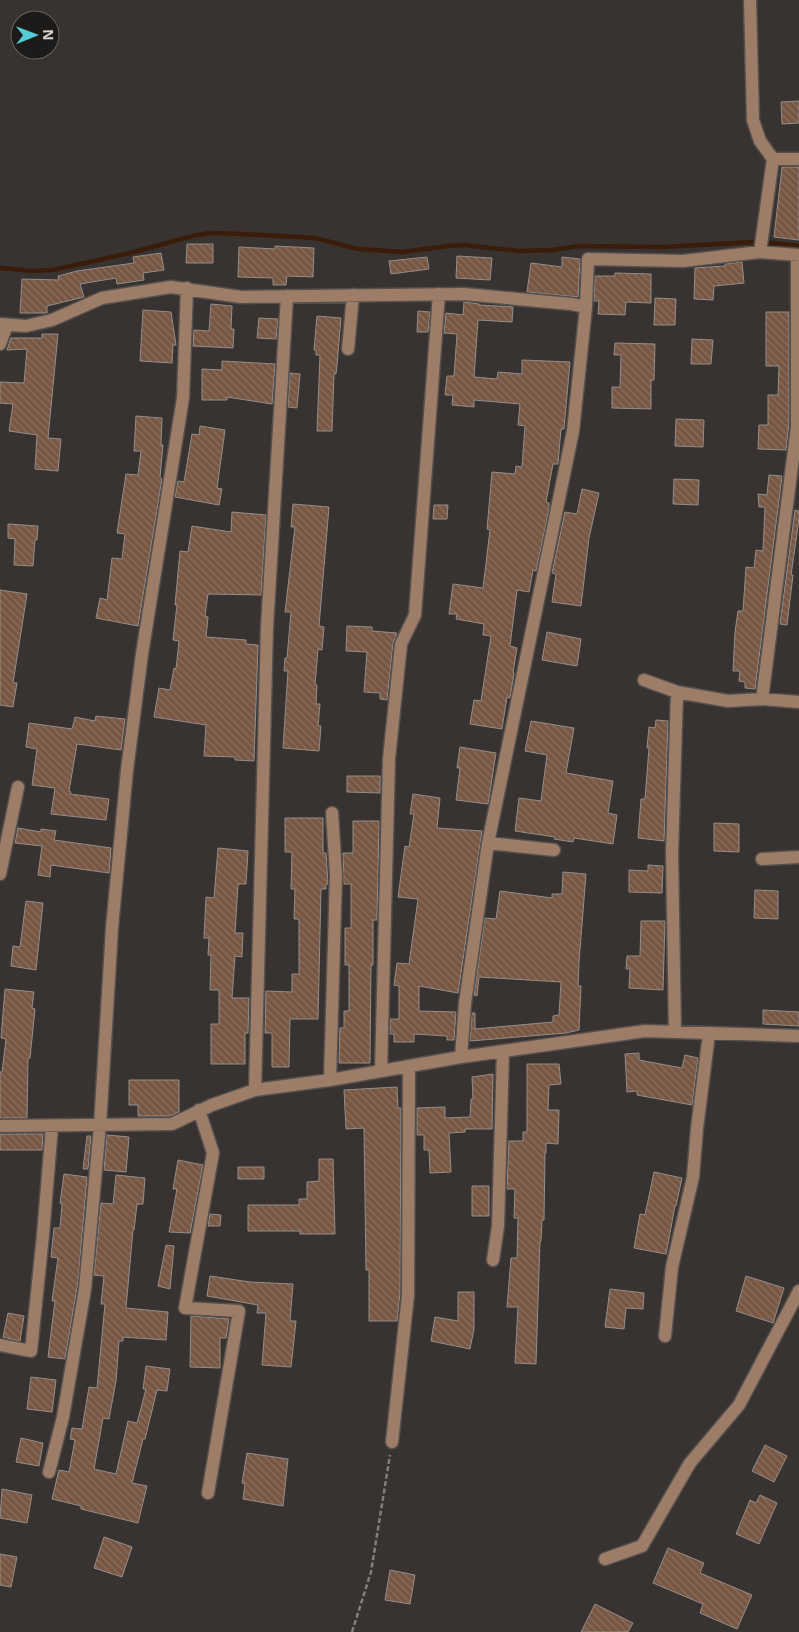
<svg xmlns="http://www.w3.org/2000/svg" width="799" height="1632" font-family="'Open Sans',sans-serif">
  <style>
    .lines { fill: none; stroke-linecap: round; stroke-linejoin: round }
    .stream { stroke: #391d0a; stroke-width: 4.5 }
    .building { fill: url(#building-back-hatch); stroke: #948e8b }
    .minor-casing { stroke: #54504d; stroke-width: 15 }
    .path { stroke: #827e7b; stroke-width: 2.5; stroke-dasharray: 5 2.5; stroke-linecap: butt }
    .minor { stroke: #9d7c68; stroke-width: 12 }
  </style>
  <defs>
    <pattern id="building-back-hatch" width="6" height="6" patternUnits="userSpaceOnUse" patternTransform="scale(1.25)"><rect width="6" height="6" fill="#775743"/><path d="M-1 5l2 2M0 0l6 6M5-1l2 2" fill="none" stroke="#8a6e5d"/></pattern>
  </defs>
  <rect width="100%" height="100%" fill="#383330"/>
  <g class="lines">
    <path class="stream" d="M765,242L799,246
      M0,268L31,271L53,270L130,253L193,236L209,233L243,234L315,238L358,249L403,252L448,246L464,245L519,251L552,250L579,246L661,247L755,242"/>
  </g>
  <path class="building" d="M799,101V123L782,124L781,102Z
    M782,167H799V240L774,237Z
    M187,244H213V263H186Z
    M275,246L314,248L313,277L287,276L286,285H273V278L238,277L239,247L275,249Z
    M161,253L164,270L143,273L144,280L117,284L116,278L80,284L84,297L47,306V313H20L22,279L59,280L58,276L77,271L134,263L133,257Z
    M457,256L492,258L490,280L456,278Z
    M427,257L429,269L391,274L389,261Z
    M562,257L580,259L578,297L527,292L531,263L562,267Z
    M742,262L744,283L714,286L713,300L694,299L695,268L725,266V264Z
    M615,273L651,274V303L626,302L625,315L598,314L599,301H594L595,276H615Z
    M655,298L676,299L675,325H654Z
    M464,302L479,304V305L513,307L512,322L478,320L474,377L497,379L498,372L522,374V360L570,362L564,429H561L558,464H553L546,502L549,503V509L536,571L533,570L529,592L517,590L510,646L517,648L513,673H514L510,698L507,697L502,729L470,724L474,700L481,701L491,636L483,635L484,624L456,619L457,614H449L453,584L483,588L490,530L487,529L492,472L515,474L516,466L522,467L525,426L518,425L520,404L474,400V407L452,405L453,395H445L447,376H454L457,334L444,333L446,313L463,315Z
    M211,304L232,306L231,329H234L233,348L193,346L194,330L209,331Z
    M143,310L171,312L176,345H173L172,363L140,361Z
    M418,311L430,312L428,332H417Z
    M766,312H789V422L786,450L758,449L759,425H768V395H778L779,366H766Z
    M317,316L341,318L337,365L336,374H334L332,431H317L320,355H316V350H314Z
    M259,318L278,319L276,339L257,338Z
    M42,334H58L48,438L61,439L58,471L35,469L37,435L9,431L13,404L0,403V382L24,383L27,349L7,350L11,338H42Z
    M692,339L713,340L711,364H691Z
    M615,343L655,344L654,380H651V409L612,408V387H620L621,355H614Z
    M222,361L275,364L272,404L227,397V400H202V369L222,370Z
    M290,373L300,374L297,408L288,407Z
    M136,416L162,418L161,445H163L160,478L162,479L138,626L96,618L100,598L107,600L112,558L122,559L125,534L117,533L126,474L138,475L141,451H134Z
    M676,419L704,420L703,447L675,446Z
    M200,426L225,430L217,488L222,489L219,505L175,497L178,481L184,482L192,434L199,435Z
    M769,475L782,476L755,689L745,688V682L739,681L740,671H733L735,632L738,611H743L746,567L754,568L756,550L763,551L765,507H759L758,494L767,495Z
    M674,479L699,480L698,505L673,504Z
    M582,489L599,493L589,538L581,606L552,602L556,574L552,573L565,512L577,514Z
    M293,504L329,507L319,626L324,627L322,650L318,649L315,685H317L316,704H320L318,726H321L319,751L283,748L288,671H284L285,658H287L291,612H285L295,527H291Z
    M434,505H448L447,519H433Z
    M795,510L799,511V519L791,575H793L787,625L780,624Z
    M232,512L266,515L261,595L208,594L205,616L208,617L206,637L246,640V644L258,645L254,761L235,760V757L204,756L206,725L154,717L159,688L170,690L174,668L176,669L179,641L173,640L177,605H175L180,551L188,552L192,526L231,532Z
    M8,524L38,526L37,540H35L33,566L14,565L15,539L8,538Z
    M0,590L27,594L13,683H17L13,707L0,705Z
    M347,626L372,627V631L397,633L393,643L387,700L380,699V693L364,692L367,652L346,651Z
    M547,632L581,639L577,666L542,660Z
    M96,716L125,719L121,750L77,744L69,791L71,792L70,794L109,799L106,820L51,814L55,788L32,785L37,749L26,747L29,723L72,729L75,717L95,721Z
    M656,720L668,721L664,841L638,838L641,799H645L649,748H647L649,727L655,728Z
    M531,721L574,728L566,773L613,781L608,813L617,815L613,844L574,838L573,842L554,839L555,837L515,831L519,798L541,801L547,755L525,751Z
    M460,747L496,753L488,804L456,800L460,768H457Z
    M347,776H380V793L347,792Z
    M413,794L440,798L437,828L482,831L458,993L419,986V1011L456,1012L454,1040H447V1036L414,1034V1042H394V1034H390V1019H399V986L394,985L397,963L409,964L418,899L398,897L405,846L409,847L414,814H410Z
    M285,818H323V853H326L328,884H326V889H321L318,1019H290L289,1067H272V1033H265L266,991L292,992V974H299V919H294L295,889H291L292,852H285Z
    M353,821H379L377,920H373V965H371L370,1063H339L340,1028H344V1011H349V965H345V928H351V884H344L343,853H353Z
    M714,823L739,824V852L714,851Z
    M18,828L41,832V829L56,831L54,840L111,848L109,873L51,865L50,877L38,875L42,846L15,843Z
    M218,848L248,851L246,884H238L235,933H243L242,957L235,956L232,998H249L248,1033H245V1064H211V1024H219V990H210L211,955H208L209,938H204L206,897L214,898Z
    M648,865L663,866L662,893L629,892V870L648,871Z
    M563,872L586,874L579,962L578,986H581L579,1030L566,1033L470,1041L472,1013H475V1029L553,1022V1016L559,1015L561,982L479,977L477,996L474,995L485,918L496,919L500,891L552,898V894H562Z
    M755,890L778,891V919L754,918Z
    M26,901L43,903L36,970L11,966L13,946L20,947Z
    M641,921H665L663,990L629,988L630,969H626L627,956H640Z
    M5,989L34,992L32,1008L35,1009L30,1058H28L27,1118H0V1072H2L6,1039L1,1038Z
    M763,1010L799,1012V1026L763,1024Z
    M639,1053V1060L682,1068L685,1055L698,1058L692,1105L637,1095V1091L627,1092L625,1054Z
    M527,1064H559L561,1084L549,1085L548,1110H559L558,1144L546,1143V1153H545L544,1220H542L541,1241H540L536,1364L515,1363L518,1307H507L511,1258H517L518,1218H514L515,1189H507L509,1141H523V1132H527Z
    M493,1074L492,1129H465V1132L449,1133L451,1172L430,1173L429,1150H424V1135H417V1108L445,1107V1118L470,1117L471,1099H473L472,1077Z
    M129,1080H179V1112L170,1116H138V1105H129Z
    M397,1087L398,1108H401L400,1293L397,1321H369V1270H366L364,1128L346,1129L344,1090Z
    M0,1134H43L42,1150H0Z
    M107,1135L129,1137L126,1172L104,1170Z
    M87,1136H91L88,1169H83Z
    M319,1159H333L335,1234H300V1231H248V1205H299V1199H307V1182L319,1181Z
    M178,1160L203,1165L190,1233L169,1232L177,1189H173Z
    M238,1167H264V1179H238Z
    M654,1172L682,1178L676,1206H675L666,1254L634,1248L640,1214L645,1215Z
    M64,1174L87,1177L78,1282L65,1359L48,1357L55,1301H52L58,1258L51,1257L54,1228H60L62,1204L60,1203Z
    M116,1175L145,1178L143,1204H137L134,1230H133L126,1308L168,1312L166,1340L123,1337V1341H119L116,1381L109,1419L103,1418L94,1469L116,1474L128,1421L137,1423L146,1389H143L146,1366L170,1369L167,1391L157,1390L145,1439H143L132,1483L147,1486L138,1523L81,1509V1506L52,1499L59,1470L69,1472L75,1440L70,1439L72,1428L82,1429L89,1387L97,1388L105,1304H101L104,1276L94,1275L101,1203L113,1204Z
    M472,1186H489V1216H472Z
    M210,1214L221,1215L220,1226H208Z
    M166,1245L174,1246L170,1289L158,1286Z
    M210,1276L250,1282L293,1284L290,1321H296L291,1367L262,1365L266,1313H257L258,1305L207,1296Z
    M746,1276L784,1288L773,1323L736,1311Z
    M610,1289L644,1293L643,1309L626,1308L624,1329L605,1327Z
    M458,1292H474V1329L470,1349L431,1341L435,1317L458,1321Z
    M8,1313L24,1316L20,1341L3,1337Z
    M191,1316L229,1319L226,1338H220V1368L190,1367Z
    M31,1377L56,1380L52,1412L27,1409Z
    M21,1438L43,1443L39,1466L16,1462Z
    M765,1445L787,1456L774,1482L752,1471Z
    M247,1453L288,1459L283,1506L243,1499L245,1484L242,1483Z
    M2,1489L32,1495L27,1523L0,1518Z
    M760,1495L777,1503L759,1544L736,1534L750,1500L756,1503Z
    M104,1537L132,1547L122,1577L94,1568Z
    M668,1548L704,1563L700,1573L752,1595L737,1629L700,1613L703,1604L653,1583Z
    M0,1554L17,1557L11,1587L0,1585Z
    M390,1570L415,1575L410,1604L385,1600Z
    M595,1604L633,1623L628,1632H581Z"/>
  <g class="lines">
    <g class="minor-casing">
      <path id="minor" d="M750,0L753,120L760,141L773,159L760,252
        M773,159H799
        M0,324L26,326L52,320L102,298L171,287L241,297L464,294L571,304L586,307
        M0,344L7,325
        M348,349L353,295
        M644,680L677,692L728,701L762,699L799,702
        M762,699L797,427V255
        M488,843L554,850
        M762,859L799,857
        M0,874L18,787
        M675,1032L672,853L677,692
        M461,1057L465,1003L488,843L573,431L586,307L588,259L683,261L760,252L799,255
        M381,1071L389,759L401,644L415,615L439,294
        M330,1080L336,875L332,813
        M255,1090L267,627L287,296
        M199,1110L213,1153L185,1308L239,1311L208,1493
        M0,1126L172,1124L212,1105L255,1090L330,1080L461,1057L645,1031L799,1036
        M493,1260L498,1226L503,1051
        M665,1336L672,1267L693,1177L697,1128L709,1034
        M0,1345L31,1351L43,1235L52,1126
        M392,1442L408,1295L409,1066
        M49,1472L63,1417L85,1289L100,1126L112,928L127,770L142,654L183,398L187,288
        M605,1559L642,1546L690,1463L739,1405L799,1291"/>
    </g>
    <path class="path" d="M352,1632L371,1572L390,1455"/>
    <use href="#minor" class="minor"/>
  </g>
  <g transform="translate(35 35) rotate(89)"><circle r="24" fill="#1d1b1a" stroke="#676563"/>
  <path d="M0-4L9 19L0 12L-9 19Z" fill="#52ccd6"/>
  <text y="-8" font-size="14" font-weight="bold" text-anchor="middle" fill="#d6d3d1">N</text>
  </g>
</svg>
